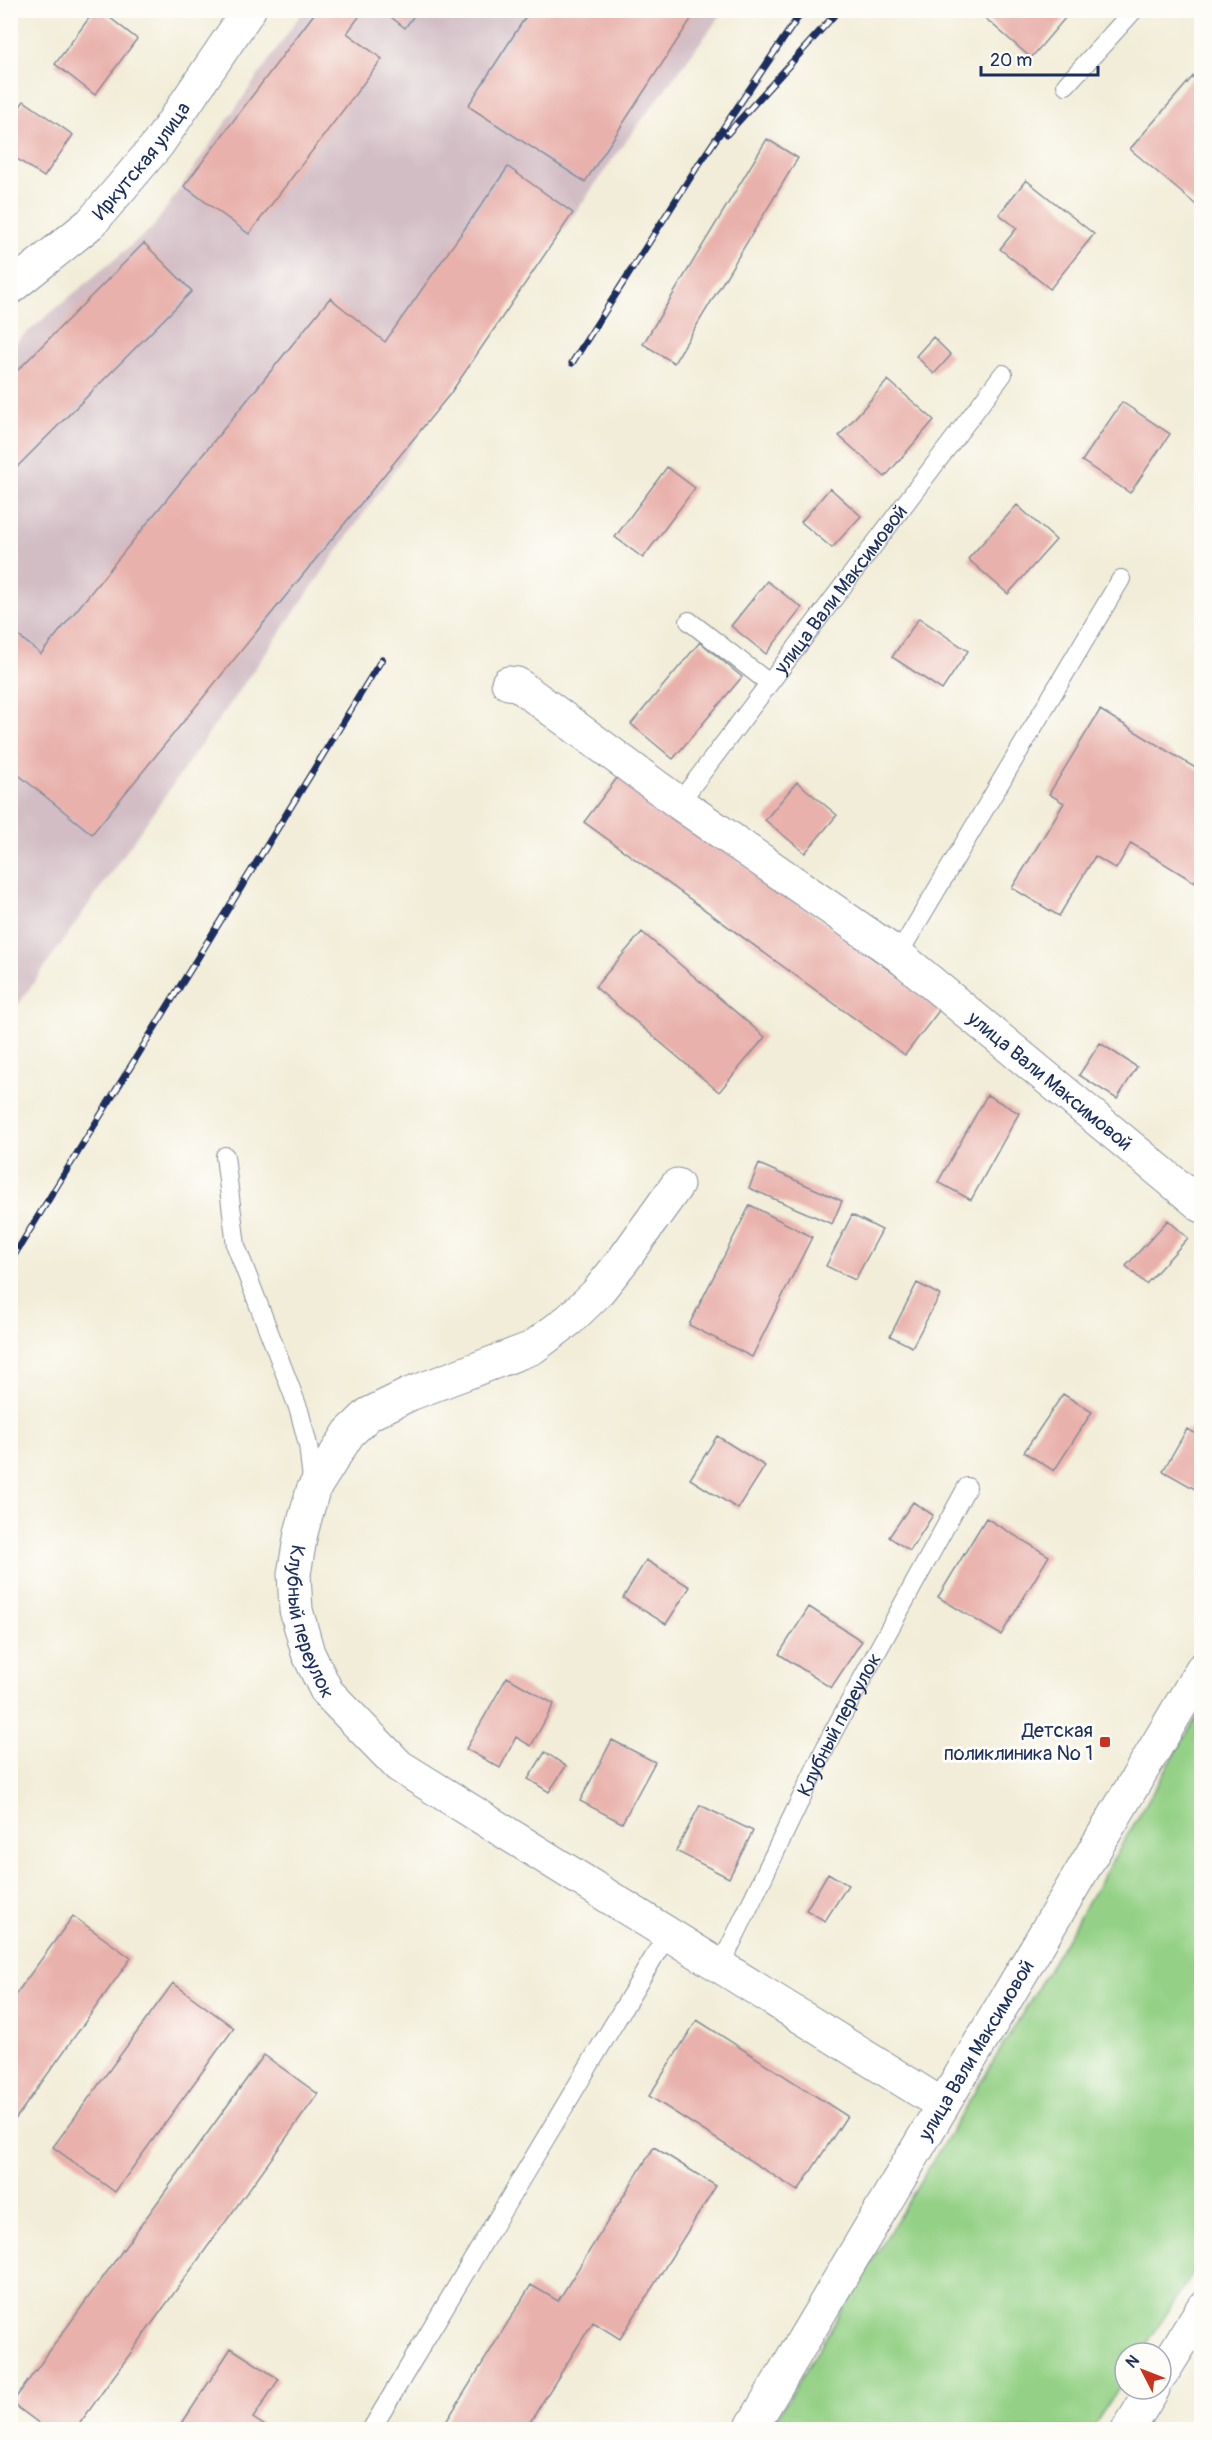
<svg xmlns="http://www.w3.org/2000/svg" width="1212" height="2440" font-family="Pangolin,sans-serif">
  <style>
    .industrial { fill: #d2bdc5 }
    .green { fill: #94d186; stroke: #588072; stroke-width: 1.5 }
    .building { fill: #e9b1ab }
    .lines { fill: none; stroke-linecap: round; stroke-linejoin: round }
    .service-casing { stroke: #868e9b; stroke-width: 20 }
    .minor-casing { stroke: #868e9b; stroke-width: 35 }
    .tertiary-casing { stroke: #868e9b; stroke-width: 35 }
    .secondary-casing { stroke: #868e9b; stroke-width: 35 }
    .service { stroke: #fff; stroke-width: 18 }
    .minor { stroke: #fff; stroke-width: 33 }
    .tertiary { stroke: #fff; stroke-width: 33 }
    .secondary { stroke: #fff; stroke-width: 33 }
    .rail-casing { stroke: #1b2f5e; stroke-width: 7 }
    .rail { stroke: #fdfcf7; stroke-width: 4.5; stroke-dasharray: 14; stroke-linecap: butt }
    .poi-dot { fill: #c8321e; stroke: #fdfcf7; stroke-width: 2 }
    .labels { text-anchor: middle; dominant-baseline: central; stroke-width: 6; stroke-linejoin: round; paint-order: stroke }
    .street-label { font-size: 20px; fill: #1b2f5e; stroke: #fdfcf7 }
    .poi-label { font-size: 20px; fill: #1b2f5e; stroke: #fdfcf7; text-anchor: end }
  </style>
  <rect width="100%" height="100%" fill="#fdfcf7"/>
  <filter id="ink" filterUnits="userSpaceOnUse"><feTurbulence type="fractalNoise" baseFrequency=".0167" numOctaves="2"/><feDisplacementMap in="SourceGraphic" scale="12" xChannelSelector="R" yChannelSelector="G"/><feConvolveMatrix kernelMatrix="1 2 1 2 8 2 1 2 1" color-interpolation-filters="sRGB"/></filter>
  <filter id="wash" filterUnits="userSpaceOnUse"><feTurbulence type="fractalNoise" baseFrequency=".008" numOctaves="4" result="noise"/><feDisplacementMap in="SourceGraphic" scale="24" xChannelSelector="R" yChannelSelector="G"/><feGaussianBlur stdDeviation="1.35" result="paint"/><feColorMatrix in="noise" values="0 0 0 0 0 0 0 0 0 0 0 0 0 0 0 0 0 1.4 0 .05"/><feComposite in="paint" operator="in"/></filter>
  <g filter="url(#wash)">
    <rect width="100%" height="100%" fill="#f2edd8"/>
    <path class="industrial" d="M303,11H724L620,149L11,1015V346L153,227Z"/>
    <path class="green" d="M1201,1710V2261L1141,2353H1125V2378L1092,2429H770L1027,2006Z"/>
    <g id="blocks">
      <path class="building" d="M95,10H100L137,39L95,95L55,64Z
        M317,10H364L347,33L382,59L249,234L184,186Z
        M382,10H418L405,28Z
        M530,10H697L585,182L468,106Z
        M976,10H1072L1031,58Z
        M1202,66V210L1130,149Z
        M24,101L73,135L44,177L10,154V120Z
        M767,139L798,158L674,363L643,344Z
        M508,167L573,213L450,394L92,834L10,768V629L41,654L330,298L385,342Z
        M1026,180L1094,234L1050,289L1000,249L1017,228L999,214Z
        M144,243L192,291L10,474V378Z
        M933,337L951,355L934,374L916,356Z
        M888,380L934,420L885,477L839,436Z
        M1122,402L1170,434L1130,493L1082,461Z
        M667,467L695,488L643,558L615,537Z
        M830,488L861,516L832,548L801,522Z
        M1017,505L1056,540L1008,594L968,559Z
        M767,581L802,608L766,654L731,626Z
        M919,618L968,651L942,690L892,657Z
        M700,642L742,677L673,759L631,724Z
        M1100,710L1202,772V869L1194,882L1131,843L1116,869L1095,856L1059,916L1012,888L1064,803L1049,794Z
        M620,774L941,1008L905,1055L584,822Z
        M797,782L837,815L805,853L765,820Z
        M642,932L765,1037L719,1092L595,987Z
        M1100,1043L1137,1067L1117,1099L1079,1075Z
        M987,1095L1019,1113L971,1200L938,1182Z
        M759,1164L842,1201L832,1224L749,1188Z
        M750,1205L812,1237L752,1357L689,1325Z
        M852,1215L882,1230L855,1280L826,1266Z
        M1168,1220L1188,1238L1146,1284L1126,1266Z
        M917,1283L940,1295L912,1347L890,1336Z
        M1063,1394L1092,1412L1054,1471L1024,1452Z
        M1187,1429L1202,1437V1493L1163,1471Z
        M717,1436L765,1466L738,1509L690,1479Z
        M913,1502L933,1515L910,1551L889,1537Z
        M986,1518L1049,1556L1001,1635L938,1597Z
        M646,1560L690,1587L666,1624L623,1598Z
        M809,1607L862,1641L831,1688L779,1654Z
        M507,1677L554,1704L531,1746L516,1737L500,1768L466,1749Z
        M612,1740L655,1762L622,1823L580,1801Z
        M545,1752L566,1766L549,1792L528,1779Z
        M700,1805L753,1831L729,1878L676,1851Z
        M828,1873L848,1885L825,1921L806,1910Z
        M73,1916L131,1958L14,2121L10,2119V2002Z
        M173,1983L234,2028L115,2192L53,2147Z
        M697,2020L847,2116L798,2191L649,2096Z
        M264,2055L318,2094L75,2430H48L12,2403Z
        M654,2147L716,2186L620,2339L593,2322L525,2430H441L531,2285L558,2301Z
        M231,2348L279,2379L253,2418L271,2430H181L179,2428Z"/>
    </g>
  </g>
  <g filter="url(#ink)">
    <use href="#blocks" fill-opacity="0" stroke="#868e9b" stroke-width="1.5"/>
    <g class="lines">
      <g class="service-casing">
        <g id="service">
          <path d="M1066,85L1134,10"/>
          <path d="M689,621L769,683"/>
          <path id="s1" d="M679,803L1003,374"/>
          <path d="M898,955L1121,579"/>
          <path d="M225,1156L236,1246L299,1410L308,1445L313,1488"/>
          <path id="s2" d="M720,1967L832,1734L967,1487"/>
          <path d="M371,2430L667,1935"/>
        </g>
      </g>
      <g class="minor-casing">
        <g id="minor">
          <path id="s3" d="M508,683L517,684L679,803L898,955L1202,1206"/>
          <path id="s4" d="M677,1185L624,1259L596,1294L569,1320L532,1348L410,1394L369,1414L349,1433L313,1490L301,1533L294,1574L296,1610L308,1653L327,1692L399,1766L941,2104"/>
        </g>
      </g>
      <g class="tertiary-casing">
        <g id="tertiary">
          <path id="s5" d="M10,288L91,223L158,144L249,10"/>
        </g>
      </g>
      <g class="secondary-casing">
        <g id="secondary">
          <path d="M1161,2375L1202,2309"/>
          <path id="s6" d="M750,2430L1202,1669"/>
          <path d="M1128,2430L1153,2389"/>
        </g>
      </g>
      <use href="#service" class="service"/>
      <use href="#minor" class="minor"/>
      <use href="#tertiary" class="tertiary"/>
      <use href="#secondary" class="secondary"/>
      <g class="rail-casing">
        <path id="rail" d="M727,134L839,10
          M572,363L695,170L803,10
          M10,1262L382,659"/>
      </g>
      <use href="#rail" class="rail"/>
    </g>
  </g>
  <rect class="poi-dot" x="1099" y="1736" width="12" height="12" rx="3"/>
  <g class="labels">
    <g class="street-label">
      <text stroke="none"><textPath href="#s5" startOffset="184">Иркутская улица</textPath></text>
      <text stroke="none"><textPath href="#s1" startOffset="268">улица Вали Максимовой</textPath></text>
      <text stroke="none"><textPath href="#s3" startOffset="674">улица Вали Максимовой</textPath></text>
      <text stroke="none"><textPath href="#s4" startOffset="627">Клубный переулок</textPath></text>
      <text stroke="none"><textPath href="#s2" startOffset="270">Клубный переулок</textPath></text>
      <text stroke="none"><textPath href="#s6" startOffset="442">улица Вали Максимовой</textPath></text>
    </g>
    <g class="poi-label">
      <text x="1093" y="1730">Детская<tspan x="1093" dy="23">поликлиника № 1</tspan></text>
    </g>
  </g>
  <rect width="1212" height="2440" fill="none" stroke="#fdfcf7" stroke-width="36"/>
  <g transform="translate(1143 2371) rotate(312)"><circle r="28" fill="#fdfcf7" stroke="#a3aaba" stroke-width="1.5"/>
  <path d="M0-4.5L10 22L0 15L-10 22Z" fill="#c8321e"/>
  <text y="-9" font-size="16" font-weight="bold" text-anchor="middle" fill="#1b2f5e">N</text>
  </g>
  <path d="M981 66v9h117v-9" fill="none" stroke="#1b2f5e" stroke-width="3"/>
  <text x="990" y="66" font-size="18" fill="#1b2f5e" stroke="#fdfcf7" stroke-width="4.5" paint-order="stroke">20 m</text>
</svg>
